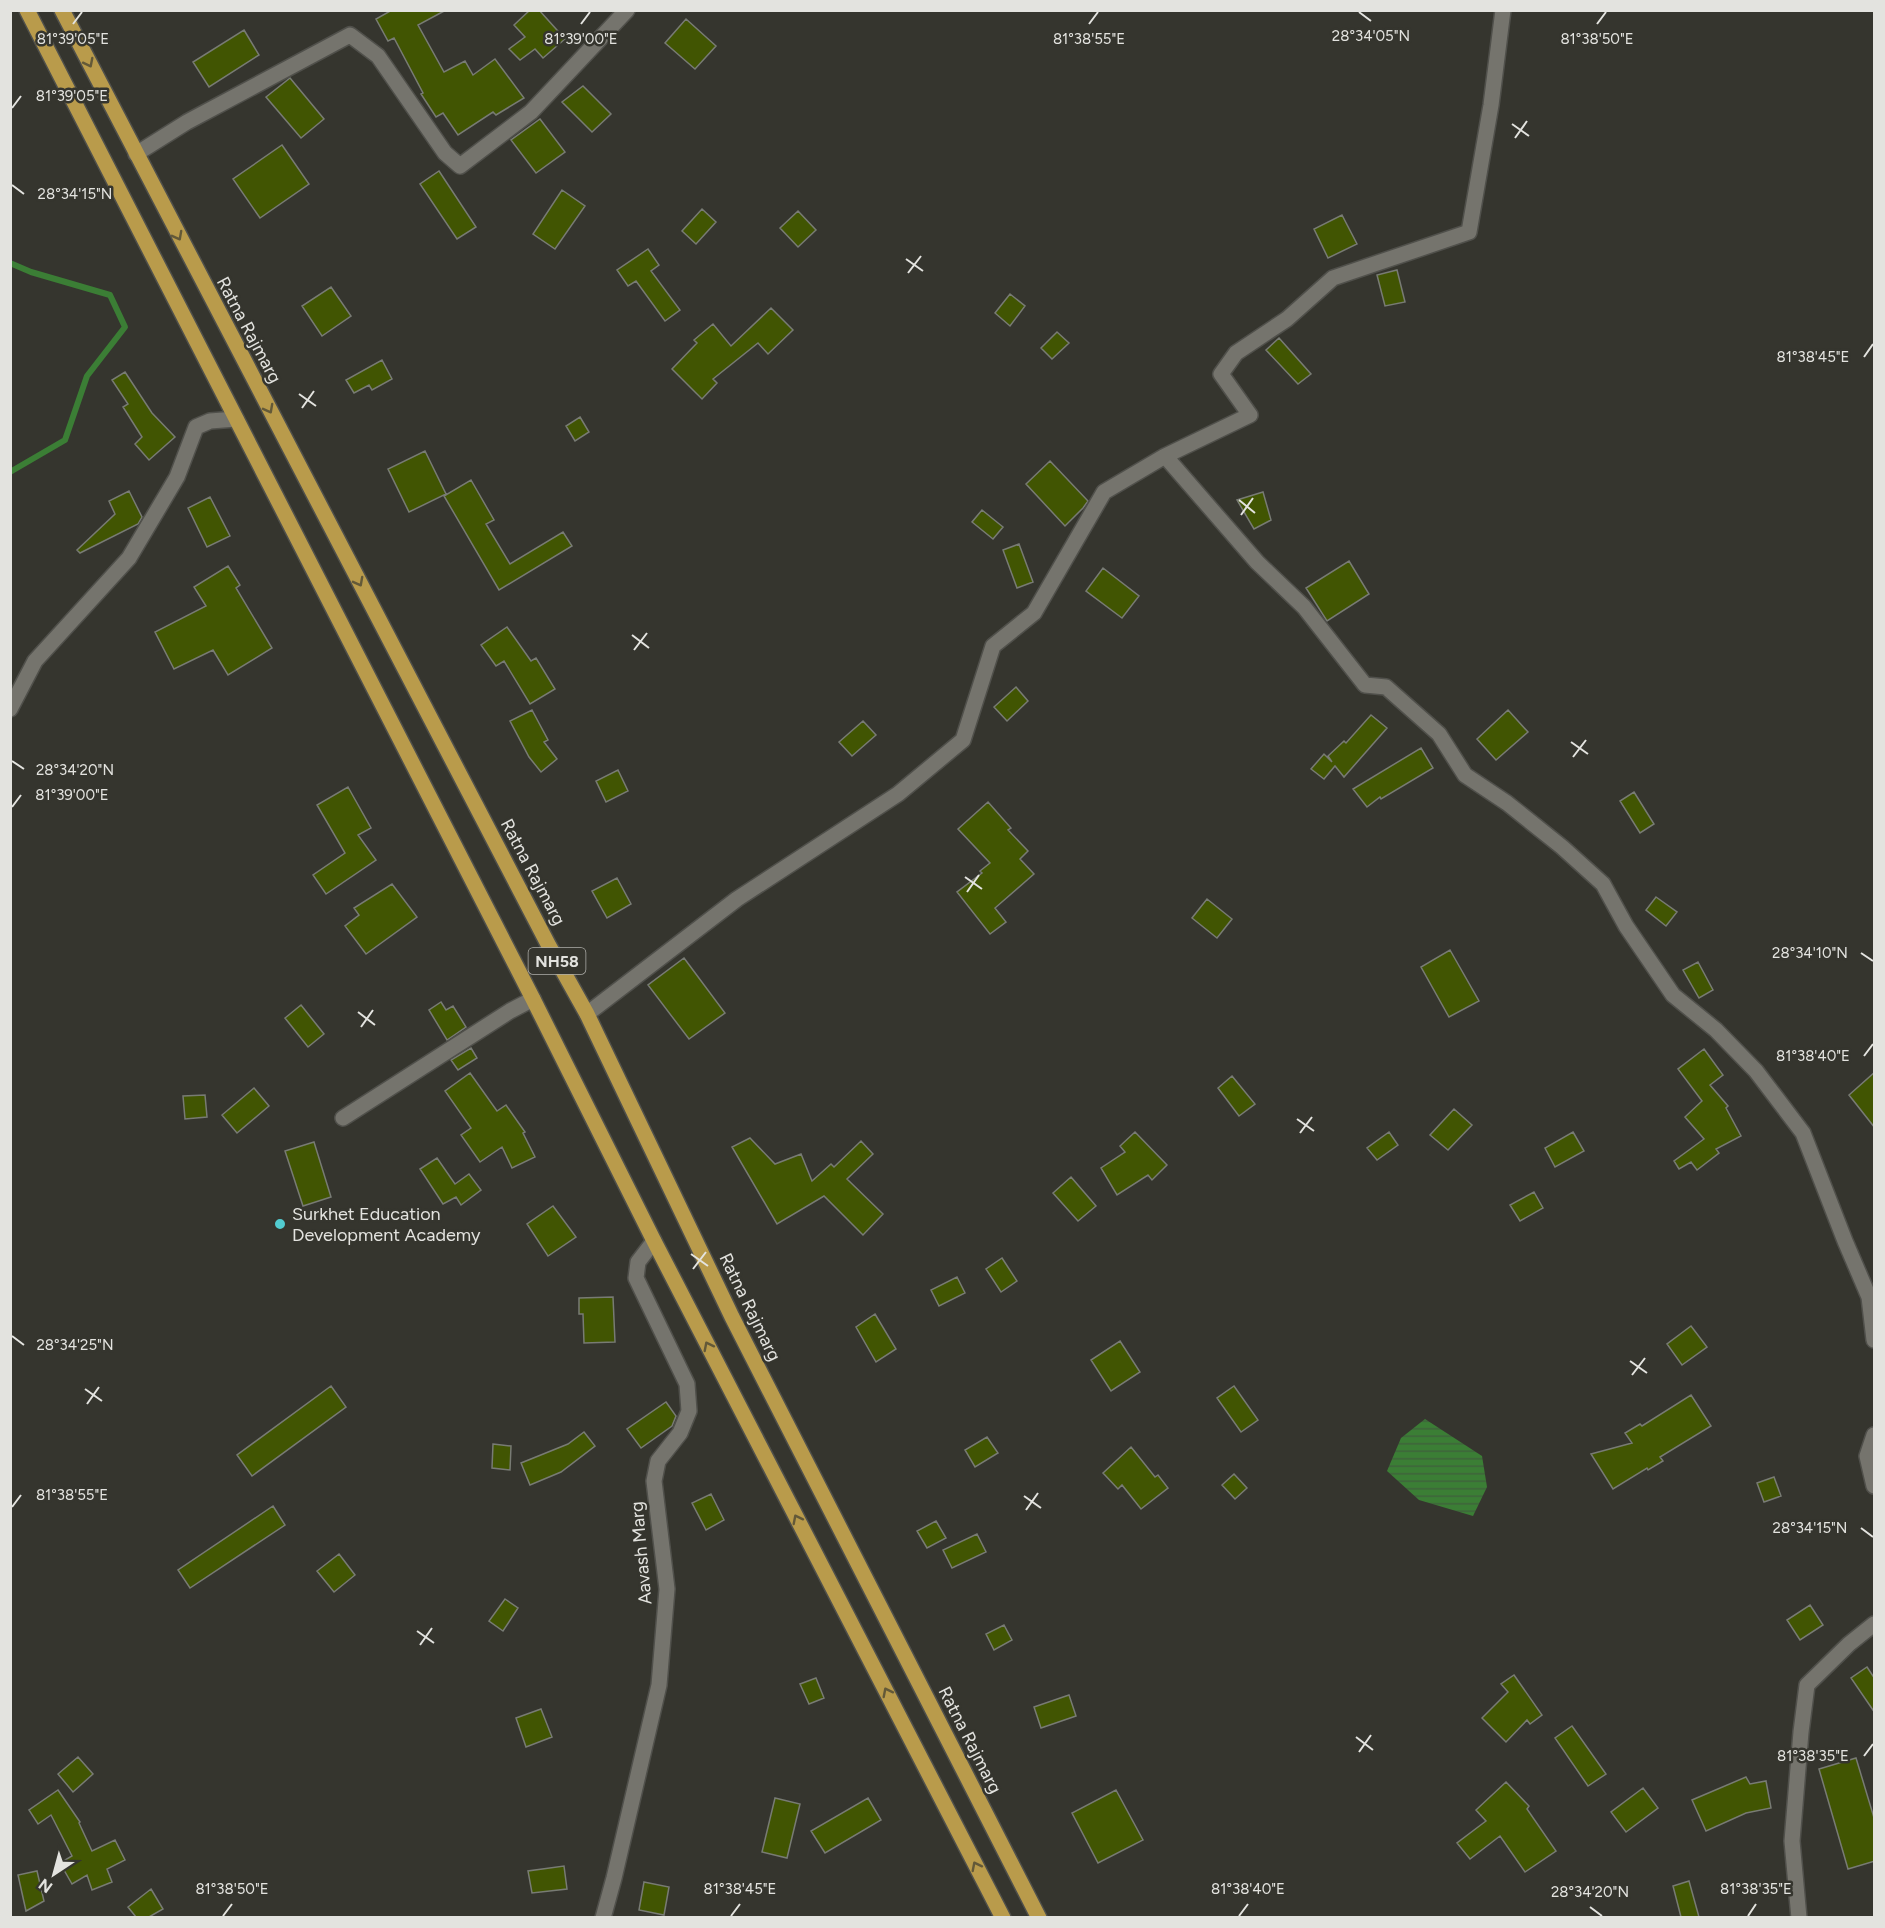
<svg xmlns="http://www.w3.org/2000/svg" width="1885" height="1928" font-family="Figtree,sans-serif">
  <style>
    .water { fill: url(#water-rules) }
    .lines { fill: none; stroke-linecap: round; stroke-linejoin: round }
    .stream { stroke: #3b7e35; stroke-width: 6 }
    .building { fill: #415502; stroke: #787b74; stroke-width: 1.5 }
    .street-casing { stroke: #50504b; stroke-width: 18 }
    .primary-casing { stroke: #50504b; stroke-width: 18 }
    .street { stroke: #75746d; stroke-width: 15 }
    .primary { stroke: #b99b4b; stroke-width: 15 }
    .oneway { stroke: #635938 }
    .ticks { fill: none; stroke: #e3e3df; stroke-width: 2 }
    .poi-dot { fill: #52ccd0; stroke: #35352e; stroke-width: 2 }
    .labels { text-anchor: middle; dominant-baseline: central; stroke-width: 5; stroke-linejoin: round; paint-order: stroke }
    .shield { fill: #35352e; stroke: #afafaa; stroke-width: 1.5 }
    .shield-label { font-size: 16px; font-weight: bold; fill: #e3e3df }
    .street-label { font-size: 18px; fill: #e3e3df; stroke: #35352e }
    .poi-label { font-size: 18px; fill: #e3e3df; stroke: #35352e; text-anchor: start }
    .ticks-label { font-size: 15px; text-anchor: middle; fill: #e3e3df; stroke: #35352e; stroke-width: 5; stroke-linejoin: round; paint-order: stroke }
  </style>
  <defs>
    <pattern id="water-rules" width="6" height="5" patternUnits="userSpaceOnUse" patternTransform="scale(1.5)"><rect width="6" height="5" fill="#3b7e35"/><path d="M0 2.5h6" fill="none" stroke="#3f643b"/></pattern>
  </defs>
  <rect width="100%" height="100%" fill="#35352e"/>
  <path class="water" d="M1425,1419L1482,1456L1487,1487L1473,1516L1419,1500L1387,1471L1401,1438Z"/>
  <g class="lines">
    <path class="stream" d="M10,263L31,272L110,295L125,327L87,376L65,440L10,472"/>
  </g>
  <path class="building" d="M392,10H446L418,25L444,72L465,61L473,75L495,59L524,98L496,115L493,112L458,135L443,113L436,117L421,94L423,93L394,38L388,41L376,19Z
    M530,10H539L565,39L543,58L535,49L520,60L509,49L525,37L514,25Z
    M686,19L716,46L695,69L665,43Z
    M244,30L259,55L209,87L193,62Z
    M290,78L324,119L301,138L266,97Z
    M583,86L611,114L592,132L562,102Z
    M540,119L565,152L536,173L511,140Z
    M282,145L309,184L260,218L233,179Z
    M439,171L476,227L457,239L420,184Z
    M562,190L585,206L555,249L533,234Z
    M702,209L716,222L696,244L682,231Z
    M798,211L816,230L798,247L780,228Z
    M1342,215L1357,244L1328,258L1314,229Z
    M648,249L659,265L651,271L680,310L665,321L636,281L628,286L617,270Z
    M1397,270L1405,302L1385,306L1377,275Z
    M331,287L351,316L322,336L302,306Z
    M1010,294L1025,306L1010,326L995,313Z
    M771,308L793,330L768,354L758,343L713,379L717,383L702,399L672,369L697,343L694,340L713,324L731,346Z
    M1057,332L1069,343L1052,359L1041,348Z
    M1279,338L1311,374L1298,384L1266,350Z
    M382,360L392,379L372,390L369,385L354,393L346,380Z
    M125,372L152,413L175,437L149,460L135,444L142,437L123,407L128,404L112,380Z
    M580,417L589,432L575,441L566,426Z
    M425,451L446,494L409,512L388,469Z
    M1050,461L1088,501L1083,508L1065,526L1026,484Z
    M471,480L494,520L486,524L510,564L563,532L572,546L499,590L444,496Z
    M129,491L142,517L138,524L80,553L77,550L115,514L109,501Z
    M1263,492L1271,520L1254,529L1237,500Z
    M210,497L230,536L207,547L188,508Z
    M982,510L1003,527L993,539L972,522Z
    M1019,544L1033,582L1017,588L1003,550Z
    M1349,561L1369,594L1327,621L1306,588Z
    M228,566L240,585L236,588L272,648L228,675L213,650L174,669L155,632L206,606L194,587Z
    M1103,568L1139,596L1122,618L1086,591Z
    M507,627L531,661L536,658L555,689L530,704L504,661L496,666L481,645Z
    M1016,687L1028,701L1007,721L994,707Z
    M532,710L548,740L544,742L557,759L541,772L529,757L510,721Z
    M1508,710L1528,732L1496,760L1477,739Z
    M1371,715L1387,728L1344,777L1335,766L1324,779L1311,769L1324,754L1332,762L1328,756L1344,741L1346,743Z
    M863,721L876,735L852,756L839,742Z
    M1421,748L1433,768L1381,799L1380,797L1367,807L1353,789Z
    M618,770L628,791L606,802L596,781Z
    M348,787L371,828L358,835L376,860L326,894L313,875L345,853L317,805Z
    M1634,792L1654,824L1640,833L1620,801Z
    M988,802L1011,828L1008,830L1028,851L1020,859L1034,874L995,908L1006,922L990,934L957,892L982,873L980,871L990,863L958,829Z
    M617,878L631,904L607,918L592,891Z
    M392,884L417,917L366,954L345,926L359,915L354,908Z
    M1656,897L1677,912L1666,926L1646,910Z
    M1207,899L1232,919L1217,938L1192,918Z
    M1450,950L1479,1001L1449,1017L1421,967Z
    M684,958L725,1013L689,1039L648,985Z
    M1698,962L1713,990L1699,998L1683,970Z
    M441,1002L446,1010L453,1006L466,1027L447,1040L429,1010Z
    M301,1005L324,1034L308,1047L285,1018Z
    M471,1048L477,1058L458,1070L451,1060Z
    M1704,1049L1723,1075L1710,1085L1728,1106L1726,1108L1741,1136L1716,1149L1719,1153L1697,1170L1691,1162L1679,1169L1674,1161L1704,1139L1685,1117L1702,1101L1678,1069Z
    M1875,1072V1128L1849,1095Z
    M470,1073L497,1111L506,1105L525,1132L523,1133L535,1157L512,1168L502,1147L480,1162L461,1135L471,1128L445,1091Z
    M1232,1076L1255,1104L1239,1116L1218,1088Z
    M254,1088L269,1106L237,1133L222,1115Z
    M205,1095L207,1117L185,1119L183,1096Z
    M1454,1109L1472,1125L1448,1150L1430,1135Z
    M1135,1132L1167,1165L1152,1180L1148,1175L1117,1195L1101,1168L1125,1152L1120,1146Z
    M1389,1132L1398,1145L1377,1160L1367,1148Z
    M1573,1132L1584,1151L1555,1167L1545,1148Z
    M750,1138L775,1164L801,1154L812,1181L831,1164L834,1167L861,1141L873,1154L847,1179L883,1214L863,1235L824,1196L777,1224L732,1147Z
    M314,1142L331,1197L303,1206L285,1151Z
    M437,1158L455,1184L469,1174L481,1190L461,1205L456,1197L443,1204L420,1169Z
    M1071,1177L1096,1206L1078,1221L1053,1193Z
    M1534,1192L1543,1208L1520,1221L1510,1205Z
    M553,1206L576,1237L548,1256L527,1224Z
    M1002,1258L1017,1281L1001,1292L986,1269Z
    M957,1277L965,1293L939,1306L931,1290Z
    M613,1297L615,1342L584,1343L583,1314H579V1298Z
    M875,1314L896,1349L876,1362L856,1327Z
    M1691,1326L1707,1347L1682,1365L1667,1344Z
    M1120,1341L1140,1372L1111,1391L1091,1360Z
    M331,1386L346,1407L252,1476L237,1455Z
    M1234,1386L1258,1420L1241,1432L1217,1398Z
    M1691,1395L1711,1426L1660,1457L1663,1461L1648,1470L1647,1468L1613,1489L1591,1454L1632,1443L1625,1433L1640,1424L1642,1426Z
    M666,1402L676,1416L672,1426L641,1448L627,1429Z
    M584,1432L595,1446L561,1472L530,1485L521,1463L568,1444Z
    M987,1437L998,1453L975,1467L965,1450Z
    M493,1444L511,1446L510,1470L492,1468Z
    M1131,1447L1155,1477L1158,1475L1168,1488L1141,1509L1122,1485L1118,1489L1103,1473Z
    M1234,1474L1247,1488L1235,1499L1222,1485Z
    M1774,1477L1781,1496L1764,1502L1757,1483Z
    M711,1494L724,1520L706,1530L692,1503Z
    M273,1506L285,1525L190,1588L178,1570Z
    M936,1521L946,1538L927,1548L917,1531Z
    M977,1534L986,1552L952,1568L943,1550Z
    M339,1554L355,1575L334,1592L317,1571Z
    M505,1599L518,1608L503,1631L489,1621Z
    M1810,1605L1823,1625L1800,1640L1787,1620Z
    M1004,1625L1012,1640L994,1650L986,1634Z
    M1867,1667L1875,1679V1713L1851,1678Z
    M1514,1675L1542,1715L1530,1724L1527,1720L1506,1742L1482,1718L1508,1692L1501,1684Z
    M816,1678L824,1698L809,1704L800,1684Z
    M1069,1695L1076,1716L1041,1728L1034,1707Z
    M541,1709L552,1737L526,1747L516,1718Z
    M1572,1726L1606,1774L1588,1786L1555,1738Z
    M78,1757L93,1774L73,1792L58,1774Z
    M1856,1758L1875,1821V1861L1848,1869L1819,1769Z
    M1746,1777L1750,1784L1766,1781L1771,1808L1746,1813L1706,1831L1692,1800Z
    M1506,1782L1529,1806L1527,1809L1556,1851L1525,1872L1500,1836L1470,1859L1457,1843L1486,1821L1476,1810Z
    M1643,1788L1658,1808L1626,1832L1611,1812Z
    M58,1790L80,1822L79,1823L92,1851L115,1840L125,1860L107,1869L112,1882L92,1890L87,1875L72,1884L60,1863L72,1856L51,1815L38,1824L29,1810Z
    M1116,1790L1143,1840L1098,1863L1072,1813Z
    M775,1798L800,1804L787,1858L762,1852Z
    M868,1798L881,1820L825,1853L811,1831Z
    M564,1866L567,1889L532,1893L528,1871Z
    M37,1871L44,1901L26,1911L18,1875Z
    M1689,1881L1699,1917H1681L1673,1886Z
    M644,1882L669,1887L664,1915L639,1910Z
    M151,1889L163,1909L149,1917H136L128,1907Z"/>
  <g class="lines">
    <g class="street-casing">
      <path id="street" d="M136,154L187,122L350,35L378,56L445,153L460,166L531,112L627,10
        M1165,456L1257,562L1304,607L1365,685L1386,687L1439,734L1465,775L1507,803L1562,847L1603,884L1626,926L1673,995L1716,1030L1756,1071L1803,1133L1845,1241L1869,1297L1874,1340
        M10,709L35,661L129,558L177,477L196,427L210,421L236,419
        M587,1014L737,899L898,794L963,740L993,646L1034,613L1104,492L1165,456L1250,415L1221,374L1236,353L1287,319L1333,278L1469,232L1491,105L1503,10
        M343,1118L510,1011L533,999
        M1874,1435L1867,1456L1874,1486
        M603,1918L614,1878L659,1685L667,1589L654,1481L658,1461L680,1433L689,1411L687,1384L636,1278L638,1262L654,1241
        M1799,1918L1792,1841L1801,1732L1807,1685L1849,1644L1874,1624"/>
    </g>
    <g class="primary-casing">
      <path id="primary" d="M27,10L533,999L654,1241L1003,1918
        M62,10L549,946L587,1014L732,1317L1039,1918"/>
    </g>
    <use href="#street" class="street"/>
    <use href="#primary" class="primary"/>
  </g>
  <defs><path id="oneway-chevron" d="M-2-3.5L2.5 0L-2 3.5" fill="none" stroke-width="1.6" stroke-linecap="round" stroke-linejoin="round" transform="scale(1.5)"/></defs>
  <g class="oneway">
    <use href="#oneway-chevron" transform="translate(89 63) rotate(63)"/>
    <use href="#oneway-chevron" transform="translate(178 236) rotate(62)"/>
    <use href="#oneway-chevron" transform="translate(269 409) rotate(62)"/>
    <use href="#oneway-chevron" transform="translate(359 582) rotate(62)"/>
    <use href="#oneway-chevron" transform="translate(708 1346) rotate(-117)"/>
    <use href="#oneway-chevron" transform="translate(797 1519) rotate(-117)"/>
    <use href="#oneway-chevron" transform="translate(887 1692) rotate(-117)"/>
    <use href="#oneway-chevron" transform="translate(976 1866) rotate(-117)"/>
  </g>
  <path class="ticks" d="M1359,12L1371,21M73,24L82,12M581,24L590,12M1089,24L1098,12M1597,24L1606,12M12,108L21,96M1512,124L1529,136M1515,138L1527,121M12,185L24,194M906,259L923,271M908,273L921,256M1864,357L1873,344M299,394L316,406M302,408L314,391M1239,500L1255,513M1241,515L1253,498M632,635L649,648M634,650L647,633M1571,742L1588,754M1573,757L1586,740M12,761L24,769M12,807L21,795M965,877L982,889M967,892L979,875M1861,953L1873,961M358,1012L375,1025M361,1027L373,1010M1864,1056L1873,1044M1297,1119L1314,1131M1300,1133L1312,1117M691,1254L708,1266M693,1269L706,1252M12,1336L24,1345M1630,1361L1647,1373M1632,1375L1645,1358M85,1389L102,1401M87,1404L99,1387M1024,1496L1041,1508M12,1507L21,1495M1026,1510L1038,1493M1861,1528L1873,1537M417,1631L434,1643M420,1645L432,1628M1356,1737L1373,1750M1359,1752L1371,1735M1864,1756L1873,1744M1590,1907L1602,1916M223,1916L232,1904M731,1916L740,1904M1239,1916L1248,1904M1748,1916L1756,1904"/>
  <circle class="poi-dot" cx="280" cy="1224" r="6"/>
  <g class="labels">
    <rect class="shield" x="528.5" y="948" width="57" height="26" rx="4.5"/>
    <g class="shield-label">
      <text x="557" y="961">NH58</text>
    </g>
    <g class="street-label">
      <text transform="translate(249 330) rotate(62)">Ratna Rajmarg</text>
      <text transform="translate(533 872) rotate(62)">Ratna Rajmarg</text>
      <text transform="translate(750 1307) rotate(64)">Ratna Rajmarg</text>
      <text transform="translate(641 1553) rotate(-95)">Aavash Marg</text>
      <text transform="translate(970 1740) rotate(63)">Ratna Rajmarg</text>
    </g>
    <g class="poi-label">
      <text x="292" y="1214">Surkhet Education<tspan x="292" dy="21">Development Academy</tspan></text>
    </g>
  </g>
  <g class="ticks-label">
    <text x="1371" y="41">28°34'05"N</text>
    <text x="73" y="44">81°39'05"E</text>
    <text x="1597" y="44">81°38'50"E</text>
    <text x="581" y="44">81°39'00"E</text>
    <text x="1089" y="44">81°38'55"E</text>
    <text x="72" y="101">81°39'05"E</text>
    <text x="75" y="199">28°34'15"N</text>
    <text x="1813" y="362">81°38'45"E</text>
    <text x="75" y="775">28°34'20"N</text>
    <text x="72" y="800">81°39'00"E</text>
    <text x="1810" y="958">28°34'10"N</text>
    <text x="1813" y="1061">81°38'40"E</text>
    <text x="75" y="1350">28°34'25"N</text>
    <text x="72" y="1500">81°38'55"E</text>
    <text x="1810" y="1533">28°34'15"N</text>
    <text x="1813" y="1761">81°38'35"E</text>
    <text x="232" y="1894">81°38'50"E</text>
    <text x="740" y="1894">81°38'45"E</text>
    <text x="1248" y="1894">81°38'40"E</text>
    <text x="1756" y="1894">81°38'35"E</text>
    <text x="1590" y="1897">28°34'20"N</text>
  </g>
  <rect width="1885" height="1928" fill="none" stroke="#e3e3df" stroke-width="24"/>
  <g transform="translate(54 1874) rotate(216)" stroke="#35352e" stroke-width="4.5" paint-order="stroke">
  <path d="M0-4.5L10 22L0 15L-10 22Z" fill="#e3e3df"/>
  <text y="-9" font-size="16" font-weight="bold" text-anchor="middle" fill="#e3e3df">N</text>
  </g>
</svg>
